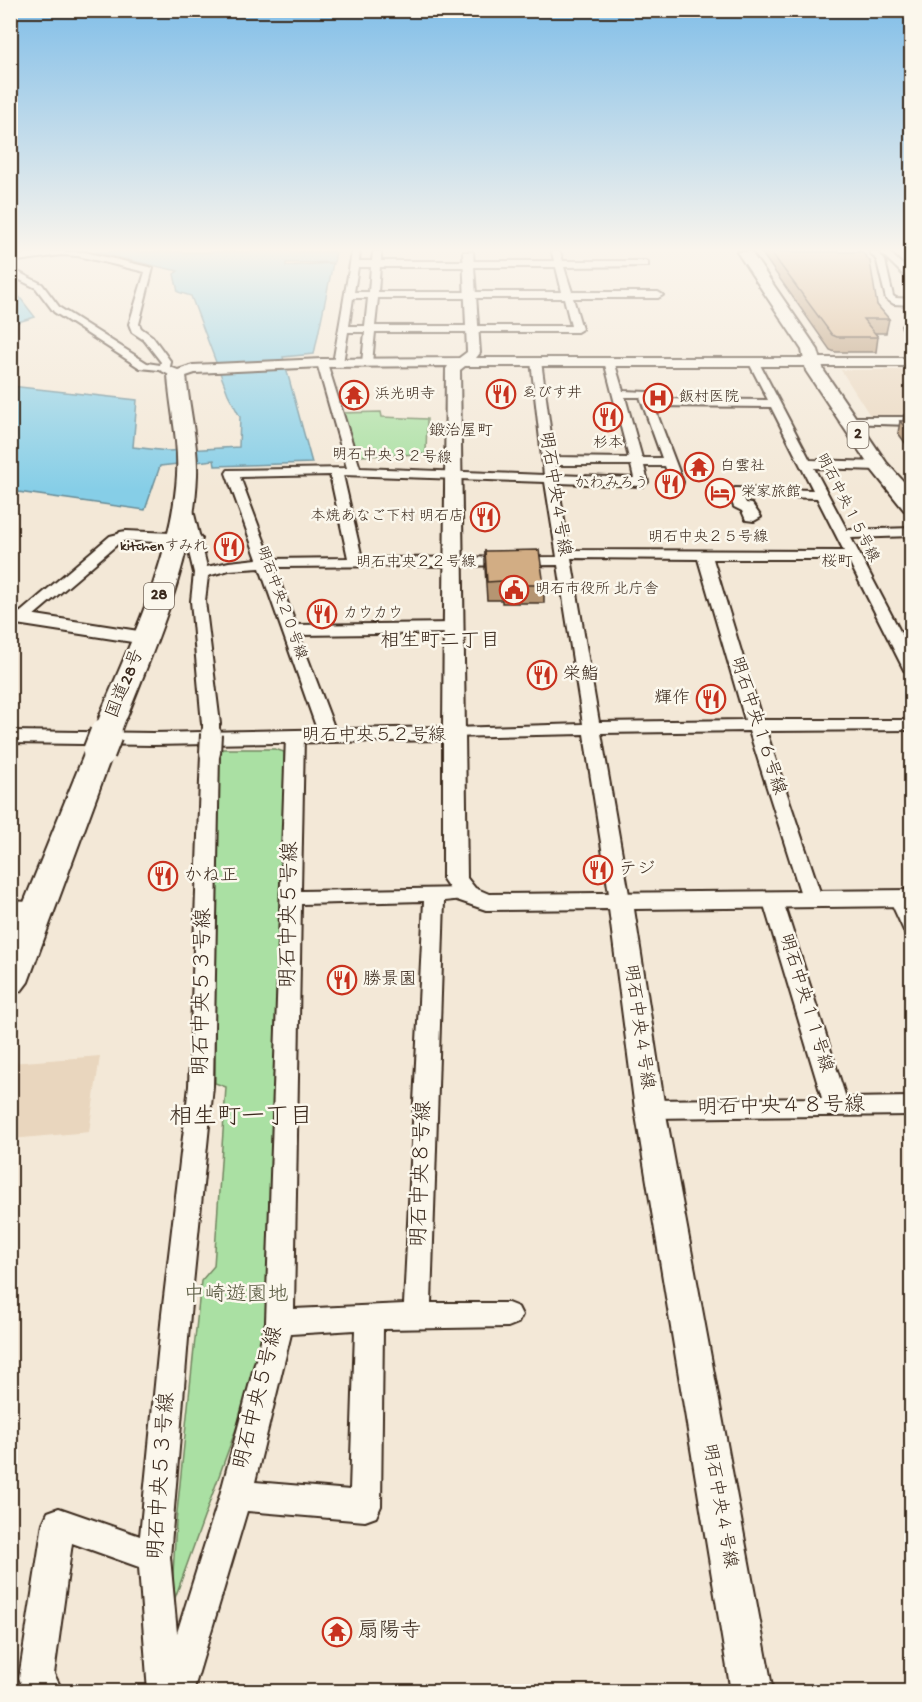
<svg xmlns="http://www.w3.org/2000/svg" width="922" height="1702" font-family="'Gochi Hand','Klee One',sans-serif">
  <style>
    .built { fill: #e9d6be }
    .green { fill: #aae0a3; stroke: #728560; stroke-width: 1.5 }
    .water { fill: #86cee7; stroke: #688c97; stroke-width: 1.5 }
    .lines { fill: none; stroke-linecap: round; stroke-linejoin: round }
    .minor-casing { stroke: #3b2a1e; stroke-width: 4 }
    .tertiary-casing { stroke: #3b2a1e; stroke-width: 4 }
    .trunk-casing { stroke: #3b2a1e; stroke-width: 4 }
    .minor { fill: #fbf7ec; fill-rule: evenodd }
    .tertiary { fill: #fbf7ec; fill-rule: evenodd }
    .trunk { fill: #fbf7ec; fill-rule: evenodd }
    .minor-bridge-far1-casing { stroke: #3b2a1e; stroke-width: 20; stroke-linecap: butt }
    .minor-bridge-casing { stroke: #3b2a1e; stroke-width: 24; stroke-linecap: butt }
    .trunk-bridge-far1-casing { stroke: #3b2a1e; stroke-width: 28; stroke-linecap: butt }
    .trunk-bridge-casing { stroke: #3b2a1e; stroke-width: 36; stroke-linecap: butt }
    .minor-bridge-far1 { stroke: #fbf7ec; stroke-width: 16 }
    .minor-bridge { stroke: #fbf7ec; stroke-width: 20 }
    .trunk-bridge-far1 { stroke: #fbf7ec; stroke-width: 25 }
    .trunk-bridge { stroke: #fbf7ec; stroke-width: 32 }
    .wall { fill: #b59572; stroke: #3b2a1e; stroke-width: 1.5 }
    .building { fill: #d2ad84; stroke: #3b2a1e; stroke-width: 1.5 }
    .labels { text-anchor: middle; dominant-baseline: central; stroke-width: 5; stroke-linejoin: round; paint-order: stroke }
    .far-poi-label { font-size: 15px; fill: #3b2a1e; stroke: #fbf7ec; text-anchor: start }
    .far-street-label { font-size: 15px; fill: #3b2a1e; stroke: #fbf7ec }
    .far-neighbourhood-label { font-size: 16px; fill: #3b2a1e; stroke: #fbf7ec }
    .shield { fill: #fbf7ec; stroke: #75685c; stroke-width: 1.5 }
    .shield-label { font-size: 16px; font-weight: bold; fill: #3b2a1e }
    .street-label { font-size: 18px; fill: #3b2a1e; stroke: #fbf7ec }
    .poi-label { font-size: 18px; fill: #3b2a1e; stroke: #fbf7ec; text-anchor: start }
    .neighbourhood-label { font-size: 20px; fill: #3b2a1e; stroke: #fbf7ec }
    .near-street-label { font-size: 21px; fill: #3b2a1e; stroke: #fbf7ec }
    .near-park-label { font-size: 21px; fill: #57583f; stroke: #fbf7ec }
    .near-poi-label { font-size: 21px; fill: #3b2a1e; stroke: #fbf7ec; text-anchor: start }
    .near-neighbourhood-label { font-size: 24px; fill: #3b2a1e; stroke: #fbf7ec }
  </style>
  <rect width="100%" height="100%" fill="#f3e8d7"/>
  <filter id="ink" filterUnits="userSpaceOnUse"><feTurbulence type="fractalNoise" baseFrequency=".0167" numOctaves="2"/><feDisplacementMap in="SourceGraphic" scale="12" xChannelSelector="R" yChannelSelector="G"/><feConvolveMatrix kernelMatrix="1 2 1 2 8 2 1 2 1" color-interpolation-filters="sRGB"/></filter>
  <g filter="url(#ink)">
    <path class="built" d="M841,370H911V417H871Z
      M100,1056L89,1132L11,1139V1063Z"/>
    <path class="green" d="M381,412L382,417L427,419L426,454L356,456L342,413Z
      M219,749H275L284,752L285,895L274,1285L254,1379L171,1609L176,1522L201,1281L214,1266L226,1087L215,1083V898Z"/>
    <path class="water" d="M95,252H336L334,262L286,263V266L333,263L314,354L283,357L312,463L215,466L214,460L160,466L145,510L11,491V386L137,400L133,447L168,451L239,447L240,417L228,394L191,296L178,292L174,274L178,271Z
      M10,286H11L35,317L11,324Z"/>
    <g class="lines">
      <g class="minor-casing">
        <path id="minor" d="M43,252H84L153,268L139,324L141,328L152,336L171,362L169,371L140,368L54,312L36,288L10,275V268L42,284L60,308L147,363L160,365L161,362L144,340L132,332L129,324L145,272L78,256L61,255L10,262V256Z
          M352,252H360L359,261H372L373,252H381V261H554L552,252H560L563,261H645L648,262V266L564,267L572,292H658L663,295L658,298H573L582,329L577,332H375L372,363L367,366L362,363L365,332H348L343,363L338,366L333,363ZM358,267H371L369,292H354ZM380,267H556L562,292H378ZM353,298H368L365,326H349ZM378,298H564L571,326H375Z
          M870,252H878L885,261L893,296L896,298L912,299V305L894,304L886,299L877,261Z
          M880,252H889L912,274V283Z
          M912,321V338L908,337L902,326Z
          M536,358L541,361L554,457L629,458L604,361L605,359H613L614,361L623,391L648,392L651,399L768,400L748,361L753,358L758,361L810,460L879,462L885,466L879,470L814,468L847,530L912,528V536L851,538L912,654V675L904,670L848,559H713L762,720H912V730L766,731L822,898L819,903L812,904L805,903L802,898L749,731L601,733L630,900L627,905L620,906L613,905L610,900L584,734L447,737L444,733L447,729L453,728L583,724L558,565L274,567L296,625L455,623L463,628L455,633L299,635L337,735L334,739H322L319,735L260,568L229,570L208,576L205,601L220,724L217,728H205L202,724L191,601L194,573L177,502L179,499L184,498L191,502L207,567L229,562L257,559L226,473L228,470L347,468L317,363L322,360L327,363L360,468L544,475L531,361ZM625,397H640L662,458H642ZM654,406L771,407L813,490L735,488L728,492L734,507L742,511L746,520L754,521L761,517L752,504L746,503L743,496L817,498L844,551L569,550L558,483L642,486L648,482L644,466H665L672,485H682L683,482ZM555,465H631L634,478L557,475ZM330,475L348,558L271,559L240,477ZM343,475L545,482L557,557L362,558ZM571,558L698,559L745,720L599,722Z
          M848,417H912V425L844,423L842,421Z
          M126,532L133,536L131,539L120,542L26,622H16L13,619L16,616L110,536Z
          M295,731L301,732L304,736L301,891L466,888L473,890L476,894L473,898L444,901L431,1303H508L518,1307L522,1315L518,1323L508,1327L383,1329L381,1506L376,1517L365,1521L247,1511L193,1692H148L139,1567L72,1543L54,1674L63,1692H25L19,1678L43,1523L48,1512L59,1508L140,1536L162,1314L189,1086L201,753L204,749H216L219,753L213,1086L190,1314L170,1557L177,1633L220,1495L266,1322L286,736L289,732ZM424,901L404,1304L294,1309L301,904ZM355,1330L350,1490L255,1482L291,1334Z
          M772,892L779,893L782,898L846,1098L912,1097V1115L650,1118L641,1115L638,1109L641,1103L650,1100L822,1098L762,898L765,893Z
          M899,892L906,893L912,903V935L905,933L889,898L892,893Z"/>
      </g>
      <g class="tertiary-casing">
        <path id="tertiary" d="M463,252H473L480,353L476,358H912V366H465L460,370L467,878L475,888L489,894L912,890V906L634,909L665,1109L773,1692H731L635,1109L609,909L486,910L457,900L443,879V740L153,745L10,743V731L153,733L443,727L446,369L448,366L322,367L195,373L177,379L158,369L165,365L178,370L193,365L322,359L459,358L467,352Z
          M126,531L193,534L199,535L202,539L199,543L193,544L120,540L117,536L120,532Z
          M10,611L145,632L152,634L155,638L152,642L145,644L10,623Z
          M10,901L47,903L51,909L47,915L10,917Z"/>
      </g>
      <g class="trunk-casing">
        <path id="trunk" d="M737,252H751L818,350L824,371L886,462L912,491V511L904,510L872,470L806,371L802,350Z
          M177,370L183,371L186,375C189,409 198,441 197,475C194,558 157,641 127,717L123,723L113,725L103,723L99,717C131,642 172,556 177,475C179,440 170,409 168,375L171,371Z
          M99,743L109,746L113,752L28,982L22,990L10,994V937L85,752L89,746Z"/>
      </g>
      <use href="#minor" class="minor"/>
      <use href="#tertiary" class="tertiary"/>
      <use href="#trunk" class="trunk"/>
      <g class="minor-bridge-far1-casing">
        <path id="minor-bridge-far1" d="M211,736V724"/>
      </g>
      <g class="minor-bridge-casing">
        <path id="minor-bridge" d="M210,753L211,734"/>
      </g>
      <g class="trunk-bridge-far1-casing">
        <path id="trunk-bridge-far1" d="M106,736L113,717"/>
      </g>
      <g class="trunk-bridge-casing">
        <path id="trunk-bridge" d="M99,752L106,734"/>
      </g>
      <use href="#minor-bridge-far1" class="minor-bridge-far1"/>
      <use href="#minor-bridge" class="minor-bridge"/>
      <use href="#trunk-bridge-far1" class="trunk-bridge-far1"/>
      <use href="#trunk-bridge" class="trunk-bridge"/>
    </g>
    <path class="wall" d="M761,252H862L877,305L889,319L886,333H875L878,337L876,352H835L830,350Z
      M904,415H912V452L898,433L900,421H903Z
      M485,551L544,585V603H502V600H487L485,568Z
      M912,1613V1650L907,1625Z"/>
    <path class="building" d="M771,252H862L870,261L877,305L889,319H863L878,337H837L832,335Z
      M904,415H912V437L900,421H908Z
      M539,550L544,585H503L502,581L487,582L485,551Z"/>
  </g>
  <linearGradient id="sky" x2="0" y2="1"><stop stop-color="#81bee8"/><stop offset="0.51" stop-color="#faf5ed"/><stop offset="1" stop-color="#faf5ed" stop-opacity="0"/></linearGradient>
  <rect width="922" height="490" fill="url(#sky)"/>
  <defs>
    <g id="restaurant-ring" transform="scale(1.5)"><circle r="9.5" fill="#fbf7ec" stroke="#c8321e" stroke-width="1.5"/><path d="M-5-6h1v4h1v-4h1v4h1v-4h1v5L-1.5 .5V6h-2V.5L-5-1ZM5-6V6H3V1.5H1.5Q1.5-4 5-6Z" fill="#c8321e"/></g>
    <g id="temple-ring" transform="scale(1.5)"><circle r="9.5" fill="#fbf7ec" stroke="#c8321e" stroke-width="1.5"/><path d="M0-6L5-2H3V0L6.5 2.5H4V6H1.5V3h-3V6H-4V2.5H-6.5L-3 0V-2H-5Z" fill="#c8321e"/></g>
    <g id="hospital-ring" transform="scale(1.5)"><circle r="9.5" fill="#fbf7ec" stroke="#c8321e" stroke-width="1.5"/><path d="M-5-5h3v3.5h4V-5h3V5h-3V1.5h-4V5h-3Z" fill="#c8321e"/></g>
    <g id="hotel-ring" transform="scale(1.5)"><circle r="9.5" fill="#fbf7ec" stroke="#c8321e" stroke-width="1.5"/><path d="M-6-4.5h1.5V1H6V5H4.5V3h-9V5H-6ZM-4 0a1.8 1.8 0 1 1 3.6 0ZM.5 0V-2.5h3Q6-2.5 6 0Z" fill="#c8321e"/></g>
    <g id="civic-ring" transform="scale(1.5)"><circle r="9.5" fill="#fbf7ec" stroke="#c8321e" stroke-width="1.5"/><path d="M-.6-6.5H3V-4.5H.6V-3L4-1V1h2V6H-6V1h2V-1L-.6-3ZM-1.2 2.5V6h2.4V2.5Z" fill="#c8321e"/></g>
  </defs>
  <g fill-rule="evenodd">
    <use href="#restaurant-ring" x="501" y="394"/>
    <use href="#temple-ring" x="354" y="395"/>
    <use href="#hospital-ring" x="658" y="398"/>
    <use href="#restaurant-ring" x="608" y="417"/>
    <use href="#temple-ring" x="699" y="467"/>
    <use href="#restaurant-ring" x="670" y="484"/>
    <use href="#hotel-ring" x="720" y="493"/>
    <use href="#restaurant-ring" x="485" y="517"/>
    <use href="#restaurant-ring" x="229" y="547"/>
    <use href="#civic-ring" x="514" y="590"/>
    <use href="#restaurant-ring" x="322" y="614"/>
    <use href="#restaurant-ring" x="542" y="675"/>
    <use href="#restaurant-ring" x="711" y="699"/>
    <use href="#restaurant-ring" x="598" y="870"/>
    <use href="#restaurant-ring" x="163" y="876"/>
    <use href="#restaurant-ring" x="342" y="980"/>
    <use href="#temple-ring" x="337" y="1632"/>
  </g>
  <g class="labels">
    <g class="far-poi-label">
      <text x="522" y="394">ゑびす井</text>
      <text x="375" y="395">浜光明寺</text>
      <text x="679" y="398">飯村医院</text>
      <text x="608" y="444" text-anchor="middle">杉本</text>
      <text x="720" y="467">白雲社</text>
      <text x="649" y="484" text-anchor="end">かわみろう</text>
      <text x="741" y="493">栄家旅館</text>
      <text x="464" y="517" text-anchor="end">本焼あなご下村 明石店</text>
      <text x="208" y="547" text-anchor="end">kitchenすみれ</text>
      <text x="535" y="590">明石市役所 北庁舎</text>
      <text x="343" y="614">カウカウ</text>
    </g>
    <g class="far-street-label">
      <text transform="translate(392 457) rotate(2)">明石中央３２号線</text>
      <text transform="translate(847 508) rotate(63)">明石中央１５号線</text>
      <text x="708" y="538">明石中央２５号線</text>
      <text x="416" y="563">明石中央２２号線</text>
      <text transform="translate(281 603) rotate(70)">明石中央２０号線</text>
    </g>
    <g class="far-neighbourhood-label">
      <text x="461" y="432">鍛治屋町</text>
      <text x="837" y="563">桜町</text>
    </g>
    <g class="shield">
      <rect x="847.5" y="422" width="21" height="26" rx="4.5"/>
      <rect x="144" y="583" width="30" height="26" rx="4.5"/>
    </g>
    <g class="shield-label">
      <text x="858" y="435">2</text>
      <text x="159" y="596">28</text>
    </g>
    <g class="street-label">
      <text transform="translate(554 494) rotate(81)">明石中央４号線</text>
      <text transform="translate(126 684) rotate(-68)">国道28号</text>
      <text transform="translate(757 726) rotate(72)">明石中央１６号線</text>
      <text x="374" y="736">明石中央５２号線</text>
      <text transform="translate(805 1003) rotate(73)">明石中央１１号線</text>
      <text transform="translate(638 1027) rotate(82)">明石中央４号線</text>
      <text transform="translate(719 1506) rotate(80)">明石中央４号線</text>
    </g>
    <g class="poi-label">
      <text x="563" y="675">栄鮨</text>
      <text x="690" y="699" text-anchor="end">輝作</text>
      <text x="619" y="870">テジ</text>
      <text x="184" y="876">かね正</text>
      <text x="363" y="980">勝景園</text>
    </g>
    <g class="neighbourhood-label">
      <text x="440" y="642">相生町二丁目</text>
    </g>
    <g class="near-street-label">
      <text transform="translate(291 915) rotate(-89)">明石中央５号線</text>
      <text transform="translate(204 992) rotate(-89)">明石中央５３号線</text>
      <text transform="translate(781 1108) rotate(-1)">明石中央４８号線</text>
      <text transform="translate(423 1174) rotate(-88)">明石中央８号線</text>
      <text transform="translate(260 1398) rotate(-76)">明石中央５号線</text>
      <text transform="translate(163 1476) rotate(-86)">明石中央５３号線</text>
    </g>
    <g class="near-park-label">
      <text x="236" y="1296">中崎遊園地</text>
    </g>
    <g class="near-poi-label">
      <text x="358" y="1632">扇陽寺</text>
    </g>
    <g class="near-neighbourhood-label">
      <text x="241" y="1118">相生町一丁目</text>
    </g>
  </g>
  <rect width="922" height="1702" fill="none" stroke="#fbf7ec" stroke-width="36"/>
  <rect x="18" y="18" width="886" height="1666" fill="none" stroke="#3b2a1e" stroke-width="2" filter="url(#ink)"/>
</svg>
